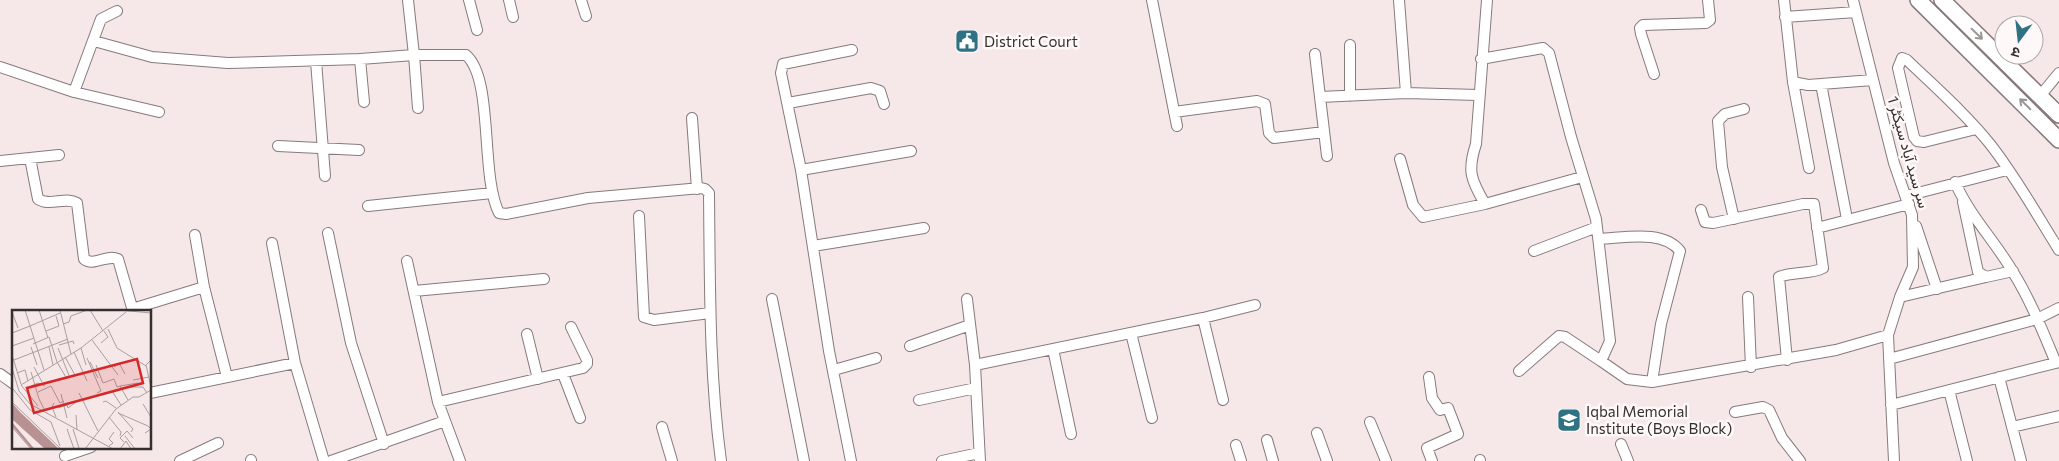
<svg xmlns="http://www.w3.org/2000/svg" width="2059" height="461" font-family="Commissioner,Vazirmatn,'Noto Sans Devanagari',sans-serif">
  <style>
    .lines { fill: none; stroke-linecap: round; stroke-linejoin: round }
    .minor-casing { stroke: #877a7b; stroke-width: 12 }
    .highway-casing { stroke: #877a7b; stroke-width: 18 }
    .minor { stroke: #fff; stroke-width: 10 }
    .highway { stroke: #fff; stroke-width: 15 }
    .oneway { stroke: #9a9797 }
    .labels { text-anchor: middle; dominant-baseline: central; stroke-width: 5; stroke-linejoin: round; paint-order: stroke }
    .poi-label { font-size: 15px; fill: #352f2f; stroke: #fef8f8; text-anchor: start }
    .street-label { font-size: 15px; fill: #352f2f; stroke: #fef8f8 }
    .inset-river { fill: none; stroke: #b89193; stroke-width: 2.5 }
    .inset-road { fill: none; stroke: #a99e9f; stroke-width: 1 }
    .view { fill: #d62828; fill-opacity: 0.15; stroke: #d62828; stroke-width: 2.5 }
    .inset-edge { fill: none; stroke: #352f2f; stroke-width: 2.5 }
  </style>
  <rect width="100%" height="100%" fill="#f6e8e9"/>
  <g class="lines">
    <g class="minor-casing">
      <path id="minor" d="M469,0L477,30
        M509,0L513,17
        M581,0L586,16
        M1152,0L1177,126
        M1399,0L1406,93
        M1784,0L1793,82L1808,85L1873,80
        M1853,0L1894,163L1912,215L1913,267L1900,297L1888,335L1894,461
        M1785,17L1856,12
        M94,41L152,57L228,63L360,59L414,55L408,0
        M1350,45V96
        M1315,54L1320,97
        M360,59L364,102
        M1481,59L1543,48L1549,53L1571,137L1596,219L1610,341L1601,361L1627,379L1652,382L1836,350L1888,335
        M316,61L325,176
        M0,67L74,92L159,112
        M1654,74L1641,34L1640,28L1643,25L1706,23L1710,20L1708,0
        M1793,82L1809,168
        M1821,84L1847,219
        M74,92L101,19L117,11
        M2040,96L2059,73
        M788,103L871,88L880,91L884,104
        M418,108L414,55H466C494,79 480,175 499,213L506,214L588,198L701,188L705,189L709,193C710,283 709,372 721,461
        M1174,112L1257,101L1265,104L1269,133L1274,138L1324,132
        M692,118L697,189
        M1976,129L1924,142L1917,141L1914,137L1898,68L1902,58L1907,60C1935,87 1966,114 1990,144C2016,177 2037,215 2059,250
        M278,146L359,150
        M1327,156L1320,97L1406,93L1478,95
        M30,158L38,199C50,207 65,196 77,203L84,259C94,267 106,254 118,259L133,311
        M1400,159L1413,205L1423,217L1485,204L1582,177
        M0,161L59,155
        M801,170L911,151
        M1955,182C1969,215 1995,241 2013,272C2031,301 2043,332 2056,363
        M1906,196L2007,170
        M1963,202L1978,272L1986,277L2013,271
        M1485,204C1471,180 1467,171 1476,144L1487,0
        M368,206L492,193
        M1701,210L1705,222L1713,223L1803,204H1814L1823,268C1809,275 1793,271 1779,277L1787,360
        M639,216L644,317L654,320L710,313
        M1734,219L1722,167L1718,121L1725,114L1744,109
        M1916,226L1937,289
        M1817,228L1909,204
        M328,233L351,343L384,444
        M195,235L204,287L227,377
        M1599,239C1624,238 1663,229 1680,251L1661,324L1652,382
        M272,243L295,363L324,461
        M813,246L924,228
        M1534,251L1597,227
        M407,261L438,402L460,461
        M414,291L544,279
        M1748,297L1751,367
        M1900,297L1986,277
        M772,299L804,461
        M967,299L975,365L980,461
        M132,309L204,287
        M1131,333L1152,418
        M527,334L538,379
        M910,346L970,325
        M1053,349L1071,434
        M1889,359L2037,319L2059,308
        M975,365L1203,318
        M834,370L876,358
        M1519,371L1559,336L1565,337L1601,361
        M0,374L14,384
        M563,374L580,418
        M1429,377L1432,398L1440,410L1448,408L1458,434L1427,448L1432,461
        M1999,377L2021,461
        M1949,390L1967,461
        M150,393L295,363
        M919,400L976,388
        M1223,400L1203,318L1255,305
        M438,402L583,368L587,364V360L571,327
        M1891,405L2059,362
        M1735,412L1763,407L1769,410L1782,438L1800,461
        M1370,422L1386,461
        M662,427L672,461
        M2012,427L2059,416
        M1317,433L1327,461
        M1267,440L1273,461
        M1621,444L1628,461
        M1236,445L1241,461
        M65,456L91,447
        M251,460V461
        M1480,460V461
        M180,461L218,443
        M331,461L445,421
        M851,461L829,351L801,170L781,73L783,64L852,50
        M942,461L979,453"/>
    </g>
    <g class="highway-casing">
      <path id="highway" d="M1918,0L2059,140
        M1942,0L2059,115"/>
    </g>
    <use href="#minor" class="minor"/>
    <use href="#highway" class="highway"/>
  </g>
  <defs><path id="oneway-shaft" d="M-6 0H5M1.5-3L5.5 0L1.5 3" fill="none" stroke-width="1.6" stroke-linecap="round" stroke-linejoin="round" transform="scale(1.25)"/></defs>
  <g class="oneway">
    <use href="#oneway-shaft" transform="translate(1977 34) rotate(44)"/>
    <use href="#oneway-shaft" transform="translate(2025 104) rotate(-135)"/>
  </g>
  <defs>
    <g id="civic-square" transform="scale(1.25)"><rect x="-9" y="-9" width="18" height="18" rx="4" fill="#2f7283" stroke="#fef8f8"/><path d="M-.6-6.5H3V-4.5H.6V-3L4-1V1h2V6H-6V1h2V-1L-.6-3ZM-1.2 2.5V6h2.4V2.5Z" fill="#fff"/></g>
    <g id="school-square" transform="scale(1.25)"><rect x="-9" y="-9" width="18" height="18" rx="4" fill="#2f7283" stroke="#fef8f8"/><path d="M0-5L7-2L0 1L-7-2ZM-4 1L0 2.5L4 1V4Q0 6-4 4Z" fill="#fff"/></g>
  </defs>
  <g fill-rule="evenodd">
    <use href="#civic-square" x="967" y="41"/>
    <use href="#school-square" x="1569" y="420"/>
  </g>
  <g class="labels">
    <g class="poi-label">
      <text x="984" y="41">District Court</text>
      <text x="1586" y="411">Iqbal Memorial<tspan x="1586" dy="17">Institute (Boys Block)</tspan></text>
    </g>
    <g class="street-label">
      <text transform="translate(1909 152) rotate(74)">سر سید آباد سیکٹر 1</text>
    </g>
  </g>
  <g transform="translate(12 310)">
    <rect width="139" height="139" fill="#f6e8e9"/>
    <path d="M0,93L8,102L47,139H33L12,120L0,109Z" fill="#b89193"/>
    <path class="inset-river" d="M0,114L21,139"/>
    <path class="inset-road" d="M13,0L32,60M27,0L36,28M48,0L59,44M78,0L91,21M107,0L139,3M0,2L6,18M51,14L57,12L59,6L75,0M18,16L48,3M96,19L105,38L134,56M34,21L47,16L44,6M0,23L18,16M80,30L106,65M89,33L96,27L92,21M21,34L37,27L45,52L55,69M47,35L61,31L62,34M0,36L22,28M19,37L25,55M37,37L41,55M46,38L58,68M69,38L74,55M62,42L75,71M0,45L9,74M53,47L63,65M75,48L89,81L85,83M2,50L56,29M139,50L134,55L139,77M78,52L86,68M84,55L91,73L102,69L105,77L108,76M22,57L30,72M102,57L107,53L113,64M0,58L7,81L18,94L101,139M19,62L27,89L33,101M5,63L13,60L16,71M121,70L137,67M9,75L26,96M9,75L69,38L114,2M19,76L26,73L33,76M118,77H131L135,83M1,79L18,100L39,112L48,136M100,81L109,95M26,82L39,76L48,93L52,91M67,83L86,121M49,84L55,108M116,90L108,76L126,73M0,92L49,139M91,92L94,91L104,98M42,93L40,97L44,107M131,94L139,107M46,98L55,95L56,98L64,92M106,102L121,119L119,122M106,103L136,116L139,119L133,123M64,105L65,120M97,107L109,122L108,126M0,117L19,139M55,119L62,139M61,119L67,138M113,126L123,139M112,132L108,128L115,121L121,128M97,136L101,133L97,129L102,122M73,139L104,99L121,87H127L139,80M108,139L114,131L119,139"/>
    <path class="view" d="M125,49L131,73L22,103L15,78Z"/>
    <rect width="139" height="139" class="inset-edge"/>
  </g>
  <g transform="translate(2019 40) rotate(195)"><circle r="24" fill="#fef8f8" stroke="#aea8a8"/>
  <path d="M0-4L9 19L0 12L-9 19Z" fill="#2f7283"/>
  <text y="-8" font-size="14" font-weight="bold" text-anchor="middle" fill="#352f2f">उ</text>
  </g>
</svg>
